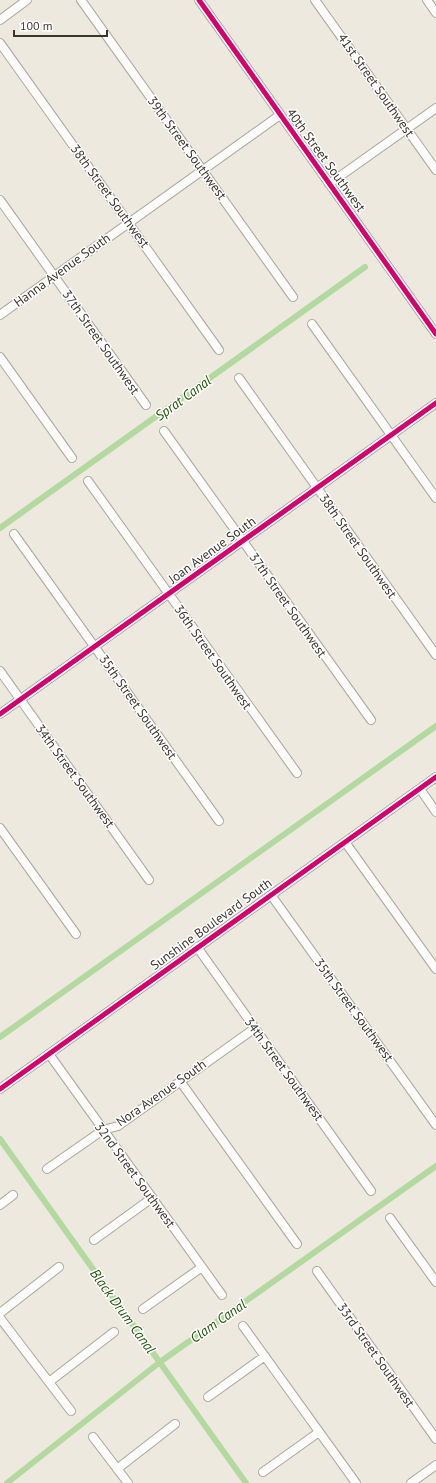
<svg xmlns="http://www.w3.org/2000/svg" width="436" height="1483" font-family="'PT Sans',sans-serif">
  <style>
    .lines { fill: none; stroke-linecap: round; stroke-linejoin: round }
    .canal { stroke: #b4d9a0; stroke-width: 6 }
    .minor-casing { stroke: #aaa69e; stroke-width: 10 }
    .minor { stroke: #fcfcfa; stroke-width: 8 }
    .cycleway-casing { stroke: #fff; stroke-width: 8 }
    .cycleway { stroke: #d6006c; stroke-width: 5 }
    .labels { text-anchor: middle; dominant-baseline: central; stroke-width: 3; stroke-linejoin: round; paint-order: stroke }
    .street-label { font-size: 13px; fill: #3b372f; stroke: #fff }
    .water-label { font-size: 14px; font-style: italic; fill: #25570a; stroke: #fff }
  </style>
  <rect width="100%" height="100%" fill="#eee9de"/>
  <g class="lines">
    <path class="canal" d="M0,528L365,267
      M0,1037L436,726
      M0,1139L246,1483
      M7,1483L160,1362L436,1166"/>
    <g class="minor-casing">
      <path id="minor" d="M81,0L293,297
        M199,0L436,334
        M315,0L436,170
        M427,0L436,13
        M0,20L27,0
        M0,43L219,350
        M329,184L436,108
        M0,200L146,405
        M0,315L280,115
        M312,324L436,498
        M0,357L72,458
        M239,378L436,655
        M164,431L371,720
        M88,481L297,773
        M14,534L219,821
        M0,671L149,880
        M0,714L436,403
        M420,789L436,812
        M0,828L76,934
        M345,842L436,969
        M271,895L436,1125
        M197,947L371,1191
        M49,1054L222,1295
        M180,1081L297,1244
        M0,1089L436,777
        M47,1169L103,1130L118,1126L255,1028
        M0,1205L13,1195
        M390,1218L436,1282
        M94,1240L152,1198
        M317,1271L436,1439
        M143,1309L202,1267
        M0,1313L59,1267
        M0,1318L71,1411
        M243,1326L356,1483
        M49,1382L114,1332
        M208,1397L265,1356
        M93,1437L128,1483
        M117,1469L175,1424
        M263,1472L319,1432
        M411,1483L436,1465"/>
    </g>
    <use href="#minor" class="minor"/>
    <g class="cycleway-casing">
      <path id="cycleway" d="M199,0L436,334
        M0,714L436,403
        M0,1089L436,777"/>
    </g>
    <use href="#cycleway" class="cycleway"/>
  </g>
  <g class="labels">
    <g class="street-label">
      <text transform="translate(376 85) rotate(55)">41st Street Southwest</text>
      <text transform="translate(187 148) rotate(54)">39th Street Southwest</text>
      <text transform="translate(326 160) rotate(54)">40th Street Southwest</text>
      <text transform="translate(110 196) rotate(54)">38th Street Southwest</text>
      <text transform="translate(62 270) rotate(-36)">Hanna Avenue South</text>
      <text transform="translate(101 342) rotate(55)">37th Street Southwest</text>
      <text transform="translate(358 546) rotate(55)">38th Street Southwest</text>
      <text transform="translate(212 550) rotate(-36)">Joan Avenue South</text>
      <text transform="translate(288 605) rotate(55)">37th Street Southwest</text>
      <text transform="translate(213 657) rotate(55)">36th Street Southwest</text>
      <text transform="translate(138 707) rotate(55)">35th Street Southwest</text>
      <text transform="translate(75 776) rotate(54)">34th Street Southwest</text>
      <text transform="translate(211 924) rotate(-36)">Sunshine Boulevard South</text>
      <text transform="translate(354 1010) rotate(54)">35th Street Southwest</text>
      <text transform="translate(284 1069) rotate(54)">34th Street Southwest</text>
      <text transform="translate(161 1093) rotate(-35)">Nora Avenue South</text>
      <text transform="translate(135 1175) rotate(54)">32nd Street Southwest</text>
      <text transform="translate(376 1355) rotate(55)">33rd Street Southwest</text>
    </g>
    <g class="water-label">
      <text transform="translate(183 398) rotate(-36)">Sprat Canal</text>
      <text transform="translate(123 1311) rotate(54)">Black Drum Canal</text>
      <text transform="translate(218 1321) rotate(-35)">Clam Canal</text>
    </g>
  </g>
  <path d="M14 30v6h93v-6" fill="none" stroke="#3b372f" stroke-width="2"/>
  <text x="20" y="30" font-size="12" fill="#3b372f" stroke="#ffffff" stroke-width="3" paint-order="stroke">100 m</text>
</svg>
